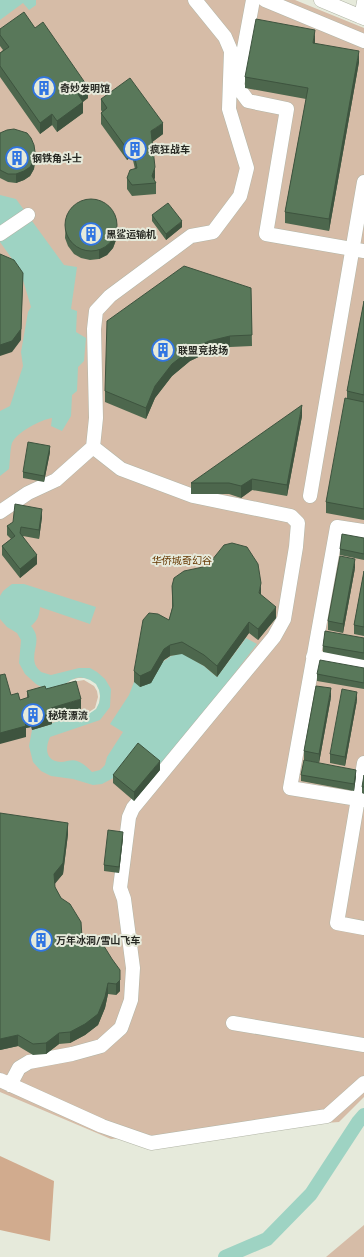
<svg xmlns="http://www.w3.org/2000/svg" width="364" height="1257" font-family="Figtree,'Noto Sans SC',sans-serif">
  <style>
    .green { fill: #d6bca7 }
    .forest { fill: #d1ab8e }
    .water { fill: #9ed3c3 }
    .pier { fill: #e6eadb }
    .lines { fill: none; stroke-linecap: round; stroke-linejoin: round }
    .canal { stroke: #9ed3c3; stroke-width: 14 }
    .minor-casing { stroke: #b2b5a7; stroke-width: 15 }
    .minor { stroke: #fff; stroke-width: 14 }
    .wall { fill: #4d674d }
    .shaded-wall { fill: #3e543f }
    .building { fill: #59785a; stroke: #3e543f }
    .labels { text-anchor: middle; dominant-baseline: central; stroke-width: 4; stroke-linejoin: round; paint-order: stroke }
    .poi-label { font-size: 10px; font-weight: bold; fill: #272923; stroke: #e6eadb; text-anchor: start }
    .park-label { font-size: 10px; fill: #663701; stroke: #e6eadb }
  </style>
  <rect width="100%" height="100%" fill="#e6eadb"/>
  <path class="green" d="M0,0H295L364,28V1097L339,1122L111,1139L0,1092Z
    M364,1225V1257H326Z"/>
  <path class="forest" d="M0,1156L54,1181L50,1241L0,1230Z"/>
  <path class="water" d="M0,0H36V5L29,10L23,3L0,20Z
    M0,195L16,199L64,265L77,267L71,309L77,311L76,332L86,338L84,361L78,367L77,391L72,395L71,416L62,431L51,426L52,418C40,420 17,432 12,443C10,449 10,463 9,469L0,476V411L10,406L23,366L21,352L28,312L31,307L20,270L0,242Z
    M12,584H24L96,607L90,624L40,607C39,616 38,620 31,626C43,640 31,650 35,664C36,667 39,670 41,672L51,675L79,668H90L97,672L105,679L111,689L110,707L100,720L50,737C45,748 45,761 61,762C66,762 72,759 77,761C83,763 88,768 92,772L100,770L105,765L107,757L123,732L110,724L129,695L134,682L171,656L182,653L204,666L217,677L246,638L257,644L160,770L119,775L102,784L93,785L73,779L51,776L41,771L33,762L29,746L32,730L52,724V723L77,716L80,717L96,709C98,705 100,700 100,697C100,685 86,675 76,678C68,681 61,687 54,691L45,689L36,684L25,674L19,663L21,640L17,633L7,627L0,619V596L3,591Z"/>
  <path class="pier" d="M78,678H84L90,680L96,684L99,690L100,696L99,703L96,709L86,716L80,717L73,715L86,714L95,708L98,697L97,691L94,686L84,680L72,682L68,685L66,684L71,680Z"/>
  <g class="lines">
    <path class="canal" d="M225,1257L267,1239L311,1194L358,1122L364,1115"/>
    <g class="minor-casing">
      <path id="minor" d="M253,0L237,86L248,101L287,109L266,234L364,251
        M265,0L364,41
        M321,0L364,18
        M361,17L364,2
        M0,234L28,215
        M310,496L364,182
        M0,512L28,493L56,480L93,447L96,418L94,329L96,311L110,296L191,236L213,232L240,196L247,168L229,109L231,51L225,37L195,0
        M364,531L337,527L290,788L364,800
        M313,657L364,665
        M364,763L337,923L364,928
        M233,1023L364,1045
        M0,1080L102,1126L151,1143L327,1116L364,1083
        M10,1085L19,1068L29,1062L72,1054L101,1046L121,1028L131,1000L133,968L124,899L120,888L129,817L133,808L274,637L284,619L296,547L298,523L291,516L193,496L121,469L93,447"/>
    </g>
    <use href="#minor" class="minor"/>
  </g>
  <path class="wall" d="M35,28L88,98L83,102V113L57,132L52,125L40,134L0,77V53L3,50L0,46V29Z
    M315,41V43L359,62L329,231L285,223V212L306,99L245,88V77Z
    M101,99L163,134L152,142L154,180L156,183V194L132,196L127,189V178L135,169L132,156L127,160L101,124V113L102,112L101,110Z
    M0,133L35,161L34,169L30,176L24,180L16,183L8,182L0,178Z
    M152,215L182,227L166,240L152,221Z
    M66,221L116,240L113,248L107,255L99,259L90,260L81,258L74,254L68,246L65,238Z
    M251,288L252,346L230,347L209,352L190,361L172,376L155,398L146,419L105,402V391Z
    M364,301V520L326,513V502L347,399V391Z
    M302,416L287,496L252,490L241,498L229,494H191V483Z
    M50,452L44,482L23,478V472Z
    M42,517L39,539L23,536L37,564L20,578L2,555V546L11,539L7,535V526Z
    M364,538V560L340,555V549Z
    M355,568L343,633L328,630V621Z
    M364,571V636L354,634V625Z
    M172,586L261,595L276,618L258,640L249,633L217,677L204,666L182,654L170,656L164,660L151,683L140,687L134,682V671L169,620L172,608Z
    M364,638V660L323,652V646Z
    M364,668V689L317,681V674Z
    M46,689L81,710L52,719V724L32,730L31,727L26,728V737L11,695L20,700L27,698V691Z
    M331,697L319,763L304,760V751Z
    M357,700L345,766L330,763V754Z
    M160,770L134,801L113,783V775Z
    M301,775L356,776L354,791L301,781Z
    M364,775V794L362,793V787Z
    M0,813L68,834L63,874L54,884L55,887L82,937L120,981V991L116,995L108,994L105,1008L98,1025L85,1035L70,1043L59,1044L46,1054L33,1055L18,1046L0,1050Z
    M123,838L119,873L104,871V865Z"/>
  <path class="shaded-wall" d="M315,30V41L313,54V43Z
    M359,51V62L329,231V219Z
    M88,87V98L78,105V94Z
    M83,102V113L57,132V121Z
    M52,114V125L40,134V123Z
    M163,123V134L151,143V131Z
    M132,145V156L127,160V149Z
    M35,152V161L34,169L30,176L24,180L16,183V174Z
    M155,167V178L153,183L152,176Z
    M182,221V227L166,240V234Z
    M116,222V240L113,248L107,255L99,259V250Z
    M23,273L21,340L12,352L0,356V345Z
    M230,336V347L209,352L190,361L172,376L155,398L146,419V408L155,386L172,364L190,350L209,341Z
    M302,405V416L287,496V485Z
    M50,446V452L44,482V476Z
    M252,479V490L241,498V486Z
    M42,509V517L39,539V530Z
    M37,555V564L20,578V569Z
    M355,559V568L343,633V624Z
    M261,583V594L259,604V593Z
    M276,607V618L258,640V629Z
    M249,622V633L217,677V666Z
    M170,645V656L164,660L151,683L140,687V676L164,649Z
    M331,688V697L319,763V754Z
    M357,692V700L345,766V757Z
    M81,699V710L52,719V724L32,730V719L51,708Z
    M31,715V727L26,728V737L0,744V733L24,718Z
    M160,761V770L134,801V792Z
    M356,770V776L354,791V784Z
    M68,823V834L63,874L54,885V874Z
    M123,832V838L119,873V867Z
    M120,970V991L116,995V984Z
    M108,983V994L105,1008L98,1025L85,1035L70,1043V1032Z
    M59,1033V1044L46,1054V1043Z
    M18,1035V1046L0,1050V1039Z"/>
  <path class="building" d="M24,12L35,28L43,22L88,87L78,94L83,102L57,121L52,114L40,123L0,66V53L9,47L0,35V29Z
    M256,19L315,30L313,43L359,51L329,219L285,212L308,88L245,77Z
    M130,78L163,123L151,131L155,167L152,176L156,183L132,185L127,178L130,170L137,168L132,145L127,149L101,113L107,108L101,99Z
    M14,129L27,133L31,138L34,145L35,152L34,160L30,167L24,171L16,174H8L0,170V133L7,130Z
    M65 225a26 26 0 1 1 52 0a26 26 0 1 1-52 0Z
    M168,203L182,221L166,234L152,215Z
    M0,254L14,260L23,273L21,329L12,341L0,345Z
    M184,266L251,288L252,335L230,336L209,341L190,350L172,364L155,386L146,408L105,391L107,321Z
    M364,301V395L347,391Z
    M345,398L364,402V509L326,502Z
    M302,405L287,485L252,479L241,486L229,483H191Z
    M28,442L50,446L44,476L23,472Z
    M15,504L42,509L39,530L21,527L20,533L37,555L20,569L2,546L15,536L7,526L13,522Z
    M342,534L364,538V554L340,549Z
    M232,543L247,547L258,564L261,583L259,593L276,607L258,629L249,622L217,666L204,655L182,642L170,645L164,649L151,671L140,676L134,671L143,620L149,613L158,614L169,620L173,606L172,586L174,578L184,571L203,567L212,560L224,545Z
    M340,556L355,559L343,624L328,621Z
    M364,571V627L354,625Z
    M325,631L364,638V653L323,646Z
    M320,660L364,668V683L317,674Z
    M5,674L11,695L18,693L20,700L29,697L27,691L45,686L46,689L76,681L81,699L51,708L52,713L32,719L31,715L24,718L26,726L0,733V675Z
    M316,686L331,688L319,754L304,751Z
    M342,689L357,692L345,757L330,754Z
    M138,743L160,761L134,792L113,775Z
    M304,760L356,770L354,784L301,775Z
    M364,775V787H362Z
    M0,813L68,823L63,863L54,874L55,887L61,898L70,904L81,922L82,937L90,936L99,938L112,959L120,970V980L116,984L108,983L105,997L98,1014L85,1024L70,1032L59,1033L46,1043L33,1044L18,1035L0,1039Z
    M108,830L123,832L119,867L104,865Z"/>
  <defs>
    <g id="building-ring" transform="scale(1.15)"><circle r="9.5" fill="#e6eadb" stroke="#3075e2" stroke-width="1.5"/><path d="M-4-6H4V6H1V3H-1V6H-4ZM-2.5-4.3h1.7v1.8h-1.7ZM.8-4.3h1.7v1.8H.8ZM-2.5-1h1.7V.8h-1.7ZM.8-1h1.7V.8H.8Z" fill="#3075e2"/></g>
  </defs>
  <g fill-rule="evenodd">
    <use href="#building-ring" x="44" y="88"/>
    <use href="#building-ring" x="135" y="149"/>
    <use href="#building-ring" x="17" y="158"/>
    <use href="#building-ring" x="91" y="234"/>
    <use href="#building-ring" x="163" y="350"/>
    <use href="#building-ring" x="33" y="715"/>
    <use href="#building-ring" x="41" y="940"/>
  </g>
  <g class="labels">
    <g class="poi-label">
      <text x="60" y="88">奇妙发明馆</text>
      <text x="150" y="149">疯狂战车</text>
      <text x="32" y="158">钢铁角斗士</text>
      <text x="106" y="234">黑鲨运输机</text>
      <text x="178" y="350">联盟竞技场</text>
      <text x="48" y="715">秘境漂流</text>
      <text x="56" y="940">万年冰洞/雪山飞车</text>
    </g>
    <g class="park-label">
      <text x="182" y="560">华侨城奇幻谷</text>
    </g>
  </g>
</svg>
